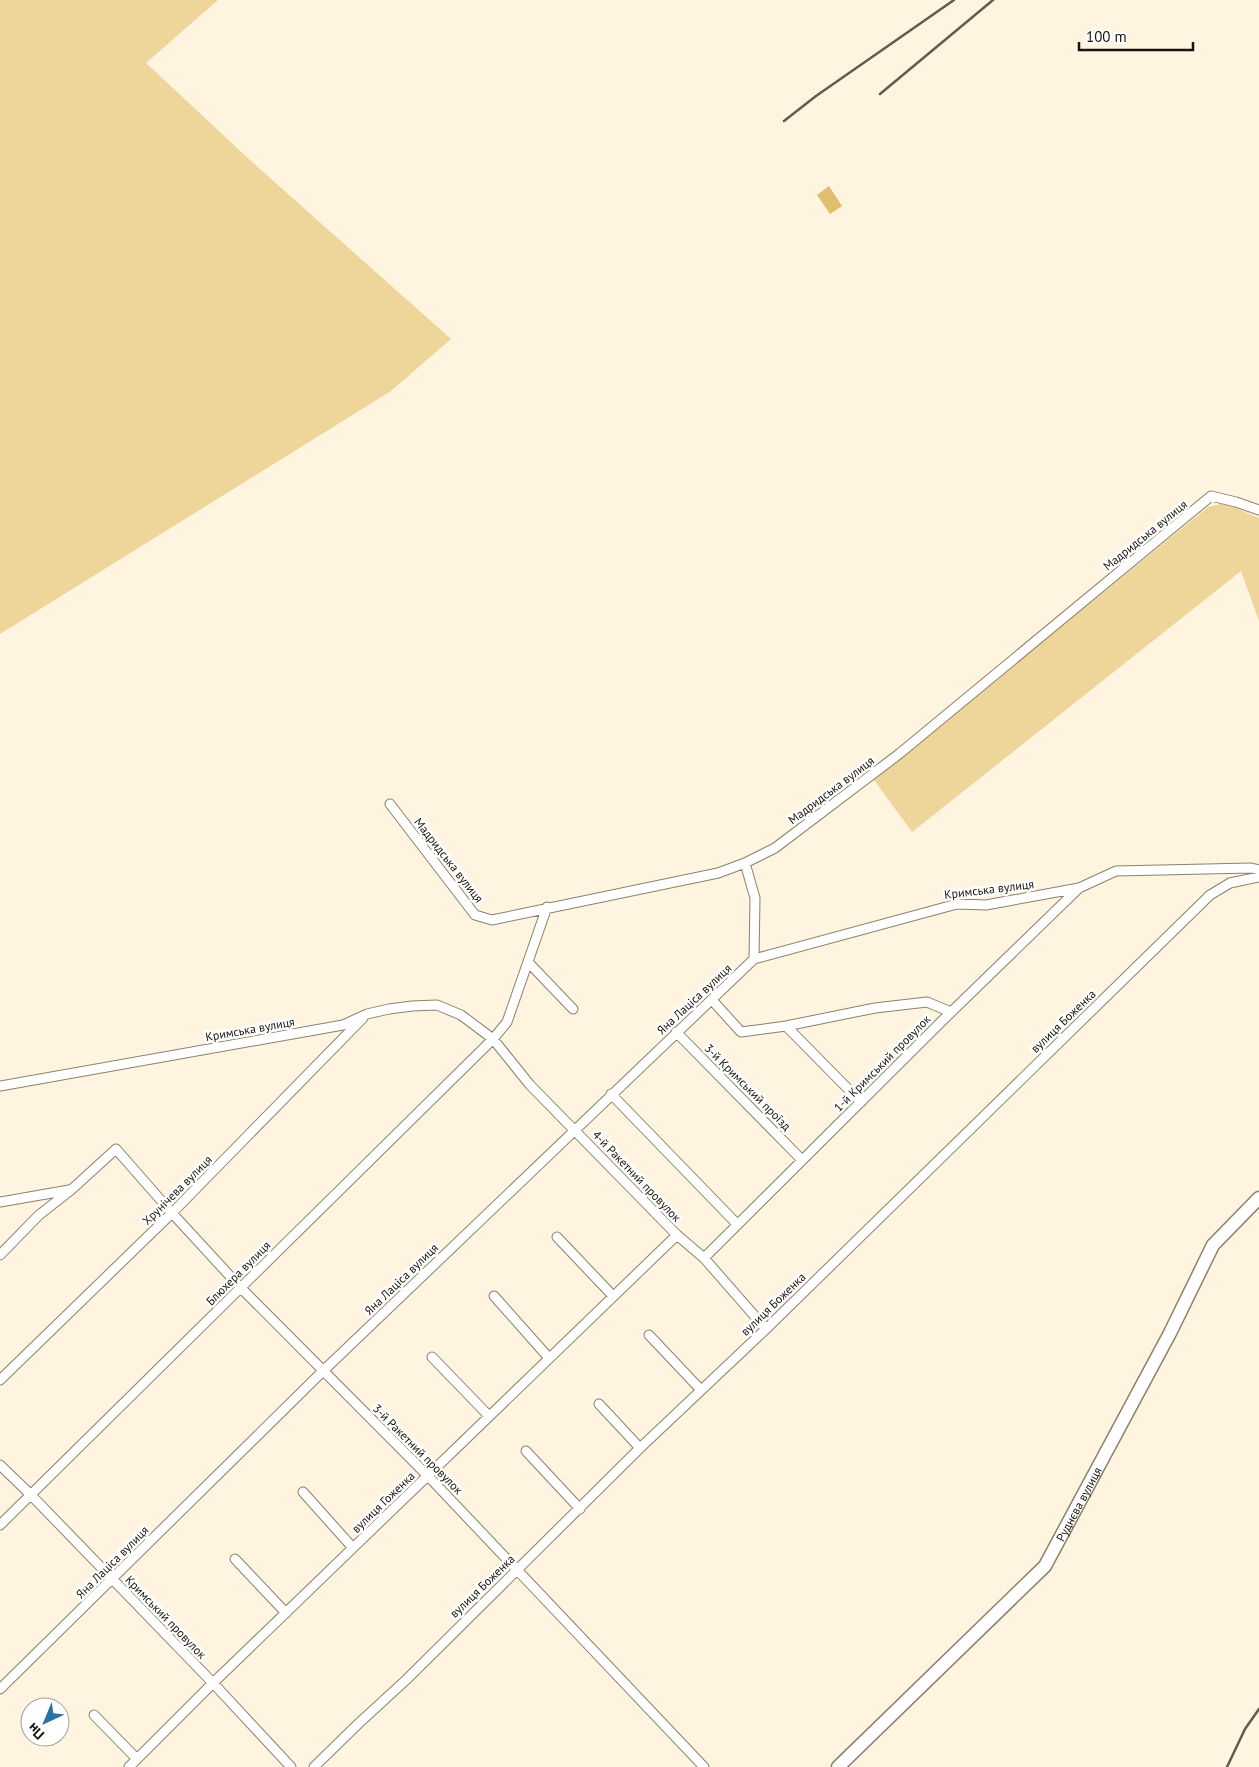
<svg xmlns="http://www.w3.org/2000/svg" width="1259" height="1767" font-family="'PT Sans',sans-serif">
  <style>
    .green { fill: #eed59a }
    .water { fill: #e0be70 }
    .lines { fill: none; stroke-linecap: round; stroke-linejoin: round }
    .street-casing { stroke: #8c816a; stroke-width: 11 }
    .secondary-casing { stroke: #8c816a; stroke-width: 15 }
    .street { stroke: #fff; stroke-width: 9 }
    .secondary { stroke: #fff; stroke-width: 12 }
    .rail { stroke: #625c4f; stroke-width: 2.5 }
    .labels { text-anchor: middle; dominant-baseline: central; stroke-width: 5; stroke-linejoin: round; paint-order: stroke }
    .street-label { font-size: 12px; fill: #18140b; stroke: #fff }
  </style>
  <rect width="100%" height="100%" fill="#fef4df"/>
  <path class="green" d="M0,0H218L146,63L251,161L451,339L391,391L0,634Z
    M1224,503L1259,518V621L1241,571L912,832L874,780L1208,507Z"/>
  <path class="water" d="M829,186L842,206L830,214L817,195Z"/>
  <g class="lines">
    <g class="street-casing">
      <path id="street" d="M390,804L475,915L492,920L718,873L745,863L775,848L899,754L1211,496L1236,502L1259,510
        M754,959L957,904L986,905L1079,888L1116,871L1251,868L1259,870
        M528,962L573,1009
        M712,1000L741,1032L786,1026L875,1008L927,1002L951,1012
        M786,1026L861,1102
        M676,1032L802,1160
        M0,1086L343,1025L367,1014L389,1009L412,1006L437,1005L461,1015L493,1039L530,1085L677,1235L704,1258L766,1329
        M611,1094L737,1224
        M0,1202L69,1190
        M557,1237L613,1296
        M0,1255L39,1215L71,1190L116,1149L172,1213L241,1288L428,1476L704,1767
        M704,1258L942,1021L1079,888
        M494,1296L549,1358
        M649,1335L701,1390
        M432,1357L489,1416
        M0,1380L172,1213L363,1018
        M599,1404L640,1448
        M526,1451L580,1509
        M0,1465L31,1495L213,1683L291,1767
        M303,1492L353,1548
        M0,1525L493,1039L507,1022L547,907
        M235,1559L286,1613
        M0,1689L323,1371L754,959L755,898L745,863
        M94,1715L137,1759
        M129,1767L213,1683L677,1235
        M314,1767L358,1724L407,1679L640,1448L766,1329L1210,895L1230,883L1259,877"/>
    </g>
    <g class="secondary-casing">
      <g id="secondary">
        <path id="s1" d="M838,1767L1045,1566L1170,1333L1213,1245L1259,1198"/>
      </g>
    </g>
    <use href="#street" class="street"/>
    <use href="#secondary" class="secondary"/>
    <path class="rail" d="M880,94L993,0
      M784,121L816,96L954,0
      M1227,1767L1245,1729L1259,1709"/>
  </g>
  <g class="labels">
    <g class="street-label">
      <text transform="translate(1145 535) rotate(-39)">Мадридська вулиця</text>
      <text transform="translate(831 790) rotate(-37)">Мадридська вулиця</text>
      <text transform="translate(449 860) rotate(52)">Мадридська вулиця</text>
      <text transform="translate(989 889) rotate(-7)">Кримська вулиця</text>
      <text transform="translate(694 999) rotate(-43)">Яна Лаціса вулиця</text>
      <text transform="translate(1063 1021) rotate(-44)">вулиця Боженка</text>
      <text transform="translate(250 1029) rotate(-10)">Кримська вулиця</text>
      <text transform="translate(882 1063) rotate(-45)">1-й Кримський провулок</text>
      <text transform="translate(748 1087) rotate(45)">3-й Кримський проїзд</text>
      <text transform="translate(637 1176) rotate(46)">4-й Ракетний провулок</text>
      <text transform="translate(177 1190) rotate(-45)">Хрунічева вулиця</text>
      <text transform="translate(238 1273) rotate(-45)">Блюхера вулиця</text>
      <text transform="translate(401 1279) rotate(-44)">Яна Лаціса вулиця</text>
      <text transform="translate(773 1304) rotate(-44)">вулиця Боженка</text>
      <text transform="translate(418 1449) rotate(45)">3-й Ракетний провулок</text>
      <text transform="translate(383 1502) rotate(-44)">вулиця Гоженка</text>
      <text stroke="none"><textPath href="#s1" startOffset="359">Руднєва вулиця</textPath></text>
      <text transform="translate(112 1562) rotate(-45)">Яна Лаціса вулиця</text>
      <text transform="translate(482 1586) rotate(-44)">вулиця Боженка</text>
      <text transform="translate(166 1617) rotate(46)">Кримський провулок</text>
    </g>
  </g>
  <g transform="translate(45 1722) rotate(224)"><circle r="24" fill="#ffffff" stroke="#a3a19d"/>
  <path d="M0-4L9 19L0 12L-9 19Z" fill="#2772a5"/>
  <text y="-8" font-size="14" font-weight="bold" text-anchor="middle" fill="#18140b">Пн</text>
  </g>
  <path d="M1079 42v8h114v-8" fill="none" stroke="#18140b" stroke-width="2.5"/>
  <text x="1086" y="42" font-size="15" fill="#18140b" stroke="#ffffff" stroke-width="4" paint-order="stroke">100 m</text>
</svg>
